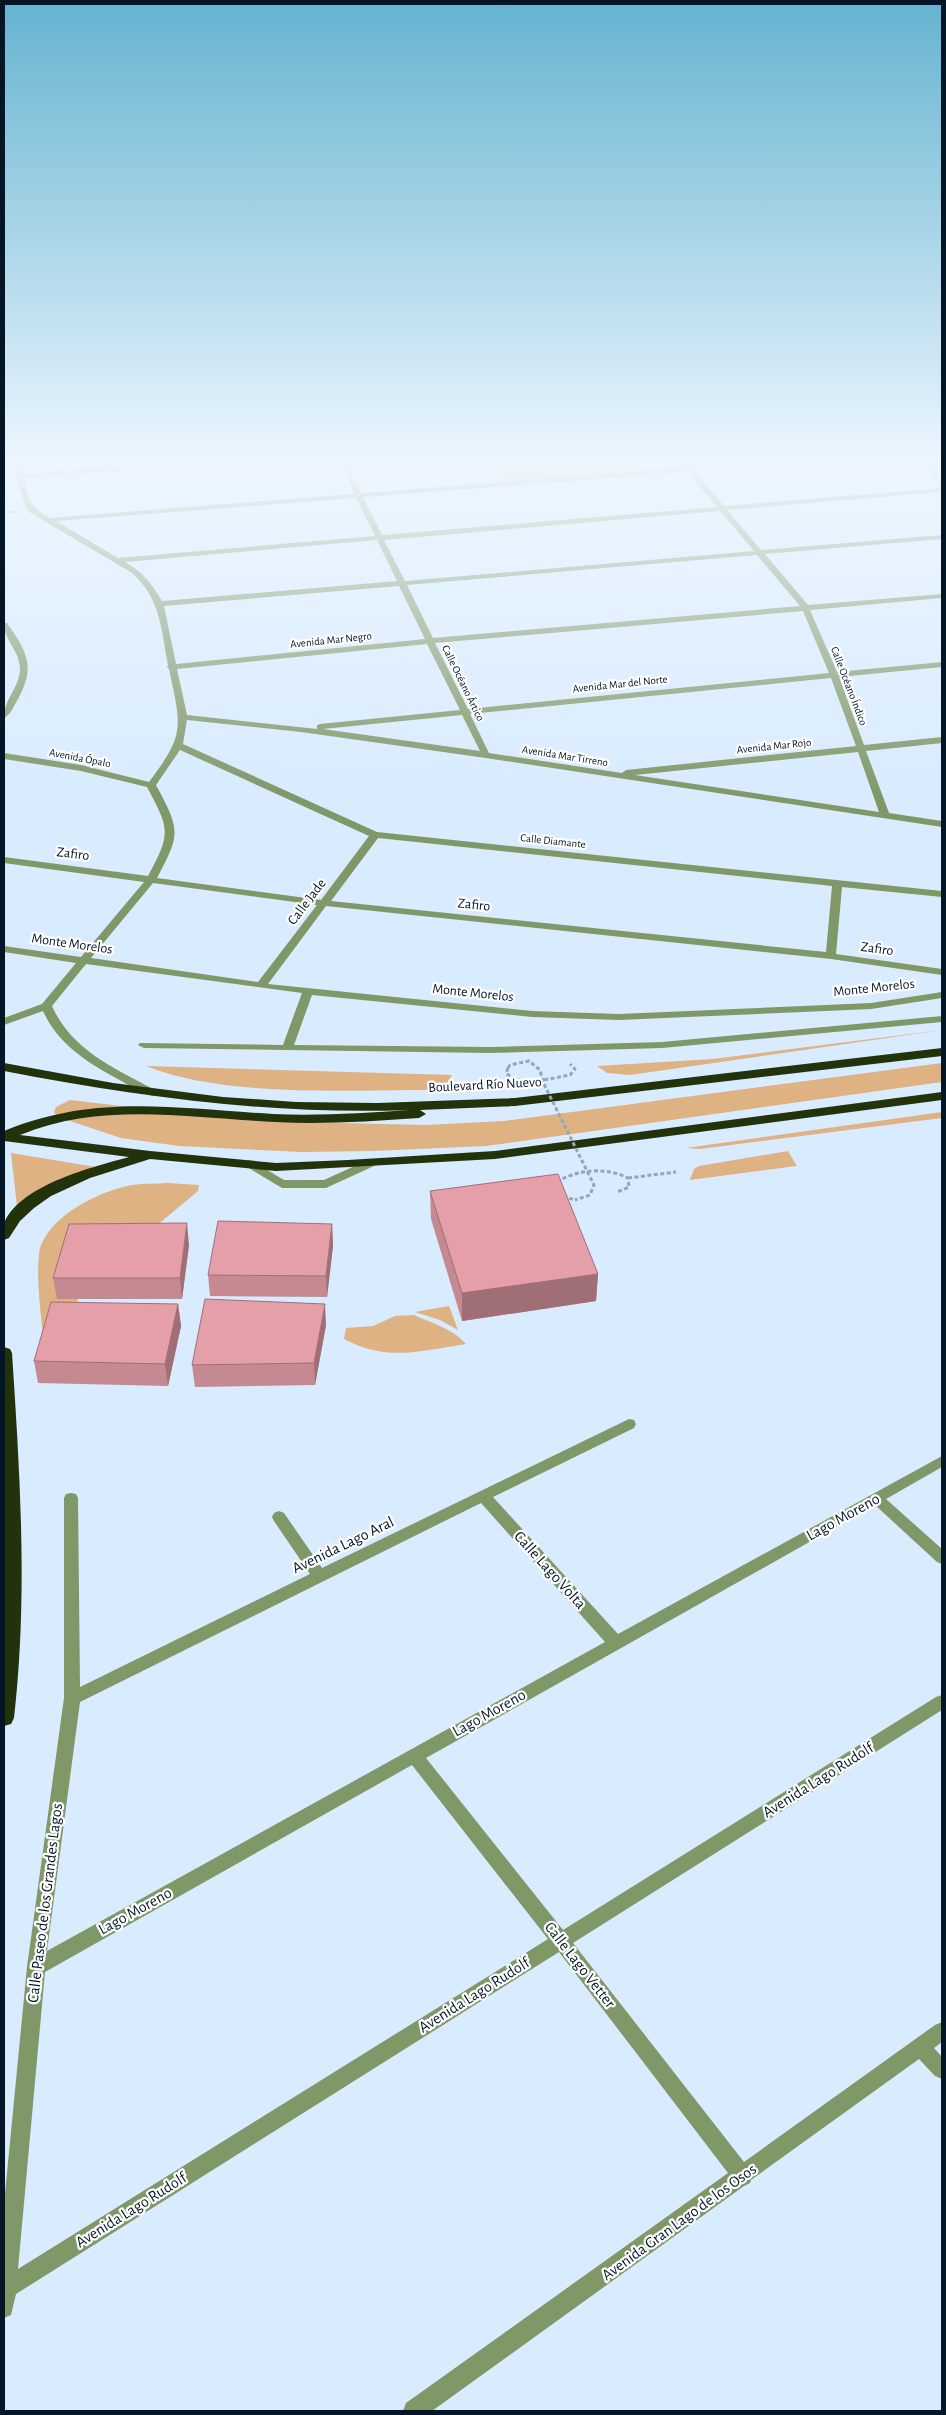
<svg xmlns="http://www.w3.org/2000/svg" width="946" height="2415" font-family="'Alegreya Sans',sans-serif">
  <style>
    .green { fill: #deb282 }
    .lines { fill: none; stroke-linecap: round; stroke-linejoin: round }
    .path-far1 { stroke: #94a6b9; stroke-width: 2; stroke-dasharray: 2.5 1; stroke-linecap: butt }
    .path { stroke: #94a6b9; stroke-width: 3; stroke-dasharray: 4 2.5; stroke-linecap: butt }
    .minor { fill: #809767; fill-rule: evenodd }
    .highway { fill: #22330c; fill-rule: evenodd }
    .path-bridge { stroke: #94a6b9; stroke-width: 3; stroke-dasharray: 4 2.5; stroke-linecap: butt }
    .wall { fill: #c48991 }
    .shaded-wall { fill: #a06f76 }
    .building { fill: #e49fa9; stroke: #a06f76 }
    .labels { text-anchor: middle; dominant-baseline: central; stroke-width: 4.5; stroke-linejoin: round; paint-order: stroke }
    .far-street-label { font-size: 11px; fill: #041526; stroke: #fff }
    .street-label { font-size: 14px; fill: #041526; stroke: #fff }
    .near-street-label { font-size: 16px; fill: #041526; stroke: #fff }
  </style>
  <rect width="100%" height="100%" fill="#d8ebff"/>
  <path class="green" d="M492,459H681L690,470L508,485Z
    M942,1030L630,1075L607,1073L597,1066L713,1059Z
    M942,1063V1082L486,1146L373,1151L301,1152L179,1146L121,1138L58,1117L54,1112L56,1107L70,1100L250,1121L426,1125L504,1121Z
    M146,1066L452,1075L443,1090C353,1089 229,1099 146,1066Z
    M942,1112V1118L700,1149L686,1148Z
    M788,1151L797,1166L690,1180L694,1169L699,1166Z
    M11,1153L96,1167L18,1215Z
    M167,1183L199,1185L198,1191L143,1237L78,1299L74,1319L43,1338C41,1311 36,1281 39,1254C44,1218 100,1190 133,1185C144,1183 156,1184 167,1183Z
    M449,1306L458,1330L440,1320L415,1312Z
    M414,1315C432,1323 453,1329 466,1344C420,1351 387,1362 344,1339L346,1328L373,1326L395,1316Z"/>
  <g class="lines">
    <path class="path-far1" d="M4,512H17"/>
    <path class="path" d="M508,1068L506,1073C521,1088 551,1078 570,1075L575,1069L570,1064
      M628,1178L676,1172
      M557,1182C577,1169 607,1167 628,1178L629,1187L617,1192
      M563,1196L575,1200"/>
    <path class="minor" d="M14,459H20L24,474L214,459H242L239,461L24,478C29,501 29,505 50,518L354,494L338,459H344L361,493L684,468L677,459H684L691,467L798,459H825L822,461L694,471L724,506L941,488L924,459H930L942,480V492L727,510L761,550L942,535V539L765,554L808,605L942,594V598L810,610L837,672L942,662V667L839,677L864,745L942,737V743L866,751L889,813L942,821V827L486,758L301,732L187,720L183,744L377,832L942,891V897L842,887L836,954L942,969V975L831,959L326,906L268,984L532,1011L619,1014L871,1003L942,992V998L871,1009L619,1020L532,1017L312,995L294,1045L490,1047L662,1042L942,1016V1022L662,1048L490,1053L144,1048L138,1045L140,1043L283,1045L302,993L86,964L52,1006C72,1051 116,1069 157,1091L159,1093L153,1096C143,1094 134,1088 125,1083C92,1065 59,1047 43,1011L4,1025V1018L42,1004L76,963L4,952V946L81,957L144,882L4,863V857L148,876C171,833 170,830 147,787L81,771L4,759V753L81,765L149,782C186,733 181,727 169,669L167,667L168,665C161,629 161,599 132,573L29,512C19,494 17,477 14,459ZM687,472L717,507L382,535L363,497ZM356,498L375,536L118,558L56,521ZM720,511L754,551L405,581L384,540ZM377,540L397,581L162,601C152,584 143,572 125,562ZM757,555L800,606L433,638L407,585ZM399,586L425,639L176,664L164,606ZM803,611L829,673L468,709L435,643ZM427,644L460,710L320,724L317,725V729L187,715L177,669ZM831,678L856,746L626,770L622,773L489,753L470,714ZM462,715L480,751L323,729ZM180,750L369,836L321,900L157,878C181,833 180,830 156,785ZM858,752L879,812L635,775ZM378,838L832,886L826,952L331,901ZM153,883L317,905L258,982L91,958Z
      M4,623H7C27,652 36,666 18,699C14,705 11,715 4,718C3,701 19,688 20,670C21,652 3,639 4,623Z
      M370,1159L376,1163L374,1166L326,1188H282L242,1164L248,1160L252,1161L284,1180H324Z
      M629,1419L634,1420L636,1424L634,1428L493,1497L618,1634L942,1456V1467L886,1499L942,1549V1564L937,1562L875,1505L426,1758L563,1930L936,1697L942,1695V1710L573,1943L744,2162L935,2025L942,2022V2042L934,2048L942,2057V2079L935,2076L919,2059L751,2180L750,2183L744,2186L432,2411H403L406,2403L728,2173L559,1952L16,2294L11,2315L4,2318V2204L27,1967L64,1698V1498L66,1494L71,1493L76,1494L78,1498L80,1687L310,1574L274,1521L272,1517L274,1513L279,1511L284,1513L322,1568ZM481,1503L605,1642L47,1951L80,1702ZM412,1765L548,1939L18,2269L45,1972Z"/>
    <path class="highway" d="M942,1048V1056L515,1106L420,1110L426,1114L419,1118C371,1121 323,1125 275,1122C189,1118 102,1101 20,1135L150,1151L276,1163L348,1160L495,1151L942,1092V1100L495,1159L276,1171L150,1159L90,1178L51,1196L34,1208L20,1221L9,1238L4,1240C4,1234 2,1226 5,1221C23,1184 93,1167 129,1157L4,1141V1131C97,1093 177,1109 273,1114C319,1116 364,1113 410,1110C272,1115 139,1097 4,1071V1063L113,1083L223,1097L296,1102L378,1103L515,1098Z
      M4,1347L10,1349L12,1353C20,1475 28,1596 14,1718L11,1724L4,1726Z"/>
    <path class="path-bridge" d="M508,1068L510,1065L529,1061L540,1070L543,1082L594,1185L590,1195L575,1200"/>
  </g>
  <path class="wall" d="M430,1191L598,1274L596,1301L462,1321L431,1219Z
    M332,1224L333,1246L327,1297L210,1296L208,1275Z
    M189,1245L182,1299H57L53,1278Z
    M178,1304L181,1326L168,1386L38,1383L34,1361Z
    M326,1325L315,1385L195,1387L192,1365Z"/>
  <path class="shaded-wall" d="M187,1223L189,1245L182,1299L180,1278Z
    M332,1224L333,1246L327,1297L326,1276Z
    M598,1274L596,1301L462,1321V1293Z
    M178,1304L181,1326L168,1386L165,1364Z
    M325,1304L326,1325L315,1385L314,1363Z"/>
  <path class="building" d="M558,1174L598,1274L462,1293L430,1191Z
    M218,1221L332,1224L326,1276L208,1275Z
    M187,1223L180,1278H53L69,1224Z
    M205,1299L325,1304L314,1363L192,1365Z
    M51,1302L178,1304L165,1364L34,1361Z"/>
  <linearGradient id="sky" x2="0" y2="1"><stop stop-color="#64b3d0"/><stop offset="0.58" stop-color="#edf6ff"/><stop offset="1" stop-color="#edf6ff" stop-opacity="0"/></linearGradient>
  <rect width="946" height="797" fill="url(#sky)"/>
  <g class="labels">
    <g class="far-street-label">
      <text transform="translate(331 640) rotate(-6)">Avenida Mar Negro</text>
      <text transform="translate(463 683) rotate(64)">Calle Océano Ártico</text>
      <text transform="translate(620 684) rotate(-6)">Avenida Mar del Norte</text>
      <text transform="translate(849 686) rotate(69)">Calle Océano Índico</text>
      <text transform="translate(774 746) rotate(-6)">Avenida Mar Rojo</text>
      <text transform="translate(565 756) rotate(9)">Avenida Mar Tirreno</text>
      <text transform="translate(80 758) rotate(11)">Avenida Ópalo</text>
      <text transform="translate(553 841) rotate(6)">Calle Diamante</text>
    </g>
    <g class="street-label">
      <text transform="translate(73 854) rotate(7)">Zafiro</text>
      <text transform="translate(307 902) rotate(-53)">Calle Jade</text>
      <text transform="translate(474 905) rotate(6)">Zafiro</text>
      <text transform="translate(72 944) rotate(8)">Monte Morelos</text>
      <text transform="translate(877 949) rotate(8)">Zafiro</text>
      <text transform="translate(874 988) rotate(-6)">Monte Morelos</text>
      <text transform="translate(473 993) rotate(6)">Monte Morelos</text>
      <text transform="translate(485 1085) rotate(-3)">Boulevard Río Nuevo</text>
    </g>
    <g class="near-street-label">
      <text transform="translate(843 1517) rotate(-29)">Lago Moreno</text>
      <text transform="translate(343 1545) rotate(-26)">Avenida Lago Aral</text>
      <text transform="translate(550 1570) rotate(48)">Calle Lago Volta</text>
      <text transform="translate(489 1713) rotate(-29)">Lago Moreno</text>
      <text transform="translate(818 1780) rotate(-32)">Avenida Lago Rudolf</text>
      <text transform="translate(45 1903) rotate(-83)">Calle Paseo de los Grandes Lagos</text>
      <text transform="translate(135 1911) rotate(-29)">Lago Moreno</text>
      <text transform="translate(580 1965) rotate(52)">Calle Lago Vetter</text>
      <text transform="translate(474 1995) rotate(-32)">Avenida Lago Rudolf</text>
      <text transform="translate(131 2210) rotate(-32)">Avenida Lago Rudolf</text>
      <text transform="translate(679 2222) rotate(-36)">Avenida Gran Lago de los Osos</text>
    </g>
  </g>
  <rect width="946" height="2415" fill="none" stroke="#041526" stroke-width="10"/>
</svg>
